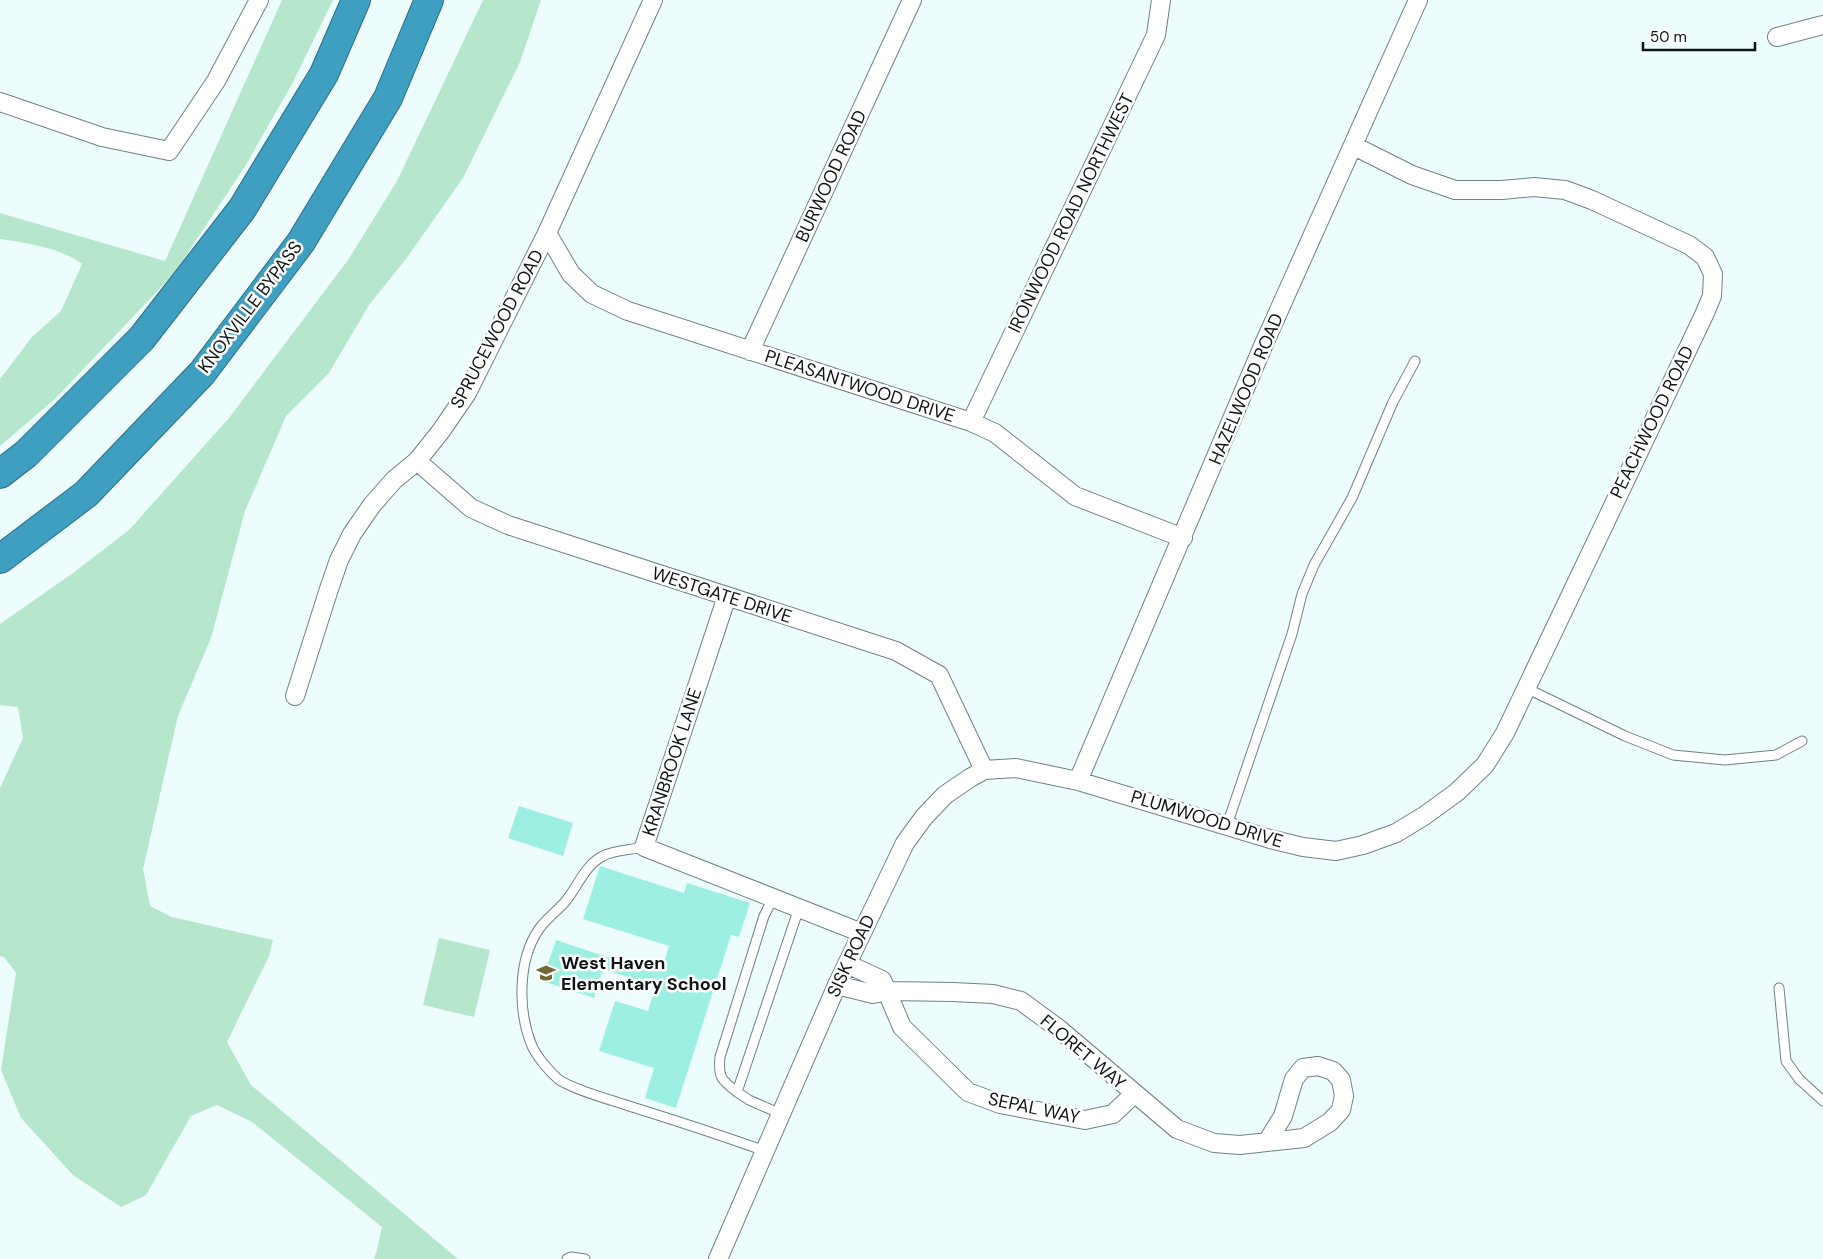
<svg xmlns="http://www.w3.org/2000/svg" width="1823" height="1259" font-family="'DM Sans',sans-serif">
  <style>
    .green { fill: #b6e7cc }
    .building { fill: #9df0e1 }
    .lines { fill: none; stroke-linecap: round; stroke-linejoin: round }
    .service-casing { stroke: #718284; stroke-width: 11 }
    .minor-casing { stroke: #718284; stroke-width: 20 }
    .motorway-casing { stroke: #2e6e85; stroke-width: 30 }
    .service { stroke: #fff; stroke-width: 9 }
    .minor { stroke: #fff; stroke-width: 18 }
    .motorway { stroke: #3f9fc1; stroke-width: 28 }
    .labels { text-anchor: middle; dominant-baseline: central; stroke-width: 5; stroke-linejoin: round; paint-order: stroke }
    .street-label { font-size: 18px; fill: #0e1415; stroke: #fff }
    .poi-label { font-size: 18px; font-weight: bold; fill: #0e1415; stroke: #fff; text-anchor: start }
  </style>
  <rect width="100%" height="100%" fill="#edfdfe"/>
  <path class="green" d="M282,0H333L292,84L244,168L181,263L164,284L56,398L0,446V379L32,337L61,311L82,264C64,249 23,242 0,239V213L165,261Z
    M483,0H541L520,62L463,178L406,259L369,305L329,373L286,416L245,511L211,638L178,716L143,869L150,906L172,917L273,940L269,956L227,1042L251,1085L458,1259H374L377,1250L382,1227L252,1122L217,1105L191,1116L146,1195L121,1207L73,1175L21,1118L1,1070L16,973L4,957L0,956V788L23,738L18,707L0,705V624L73,573L129,530L229,418L348,260L397,181Z
    M439,938L490,950L474,1017L423,1005Z"/>
  <path class="building" d="M519,806L573,823L563,856L508,838Z
    M600,866L684,893L687,883L750,903L739,937L731,935L676,1108L645,1098L654,1068L599,1051L615,1001L648,1011L656,986L603,969L594,998L542,981L556,940L628,964L630,958L662,968L669,946L583,919Z"/>
  <g class="lines">
    <g class="service-casing">
      <path id="service" d="M1526,688L1625,736L1673,755L1725,760L1776,755L1802,741
        M1227,825L1292,634L1302,594L1314,565L1352,498L1393,402L1415,361
        M644,847C631,850 614,850 603,856C585,865 578,886 565,902C557,911 546,919 539,929C517,961 518,1012 532,1046C537,1057 549,1071 558,1079C571,1089 611,1100 629,1106C674,1120 720,1135 765,1151
        M773,898L764,916L720,1057C718,1077 721,1080 737,1092L799,908
        M1779,988L1786,1061L1799,1079L1823,1101
        M737,1092L749,1100L781,1114
        M567,1259L571,1257L585,1259"/>
    </g>
    <g class="minor-casing">
      <path id="minor" d="M1777,37L1823,25
        M0,102L102,137L169,151L216,81L259,0
        M547,233L571,274L592,294L628,311L971,422L995,433L1075,496L1183,538
        M750,351L912,0
        M971,422L1156,35L1161,0
        M417,461L471,508L508,525L896,651L939,675L984,770
        M727,596L644,847L862,933
        M295,696L329,589L339,560L352,534L372,505L394,480L417,461L441,431L467,393L547,233L653,0
        M1078,781L1263,346L1418,0
        M847,964L882,980L902,1027L968,1092L1000,1104L1085,1120L1113,1114L1134,1094
        M837,985L873,994L888,991L953,992L993,994L1021,1001L1059,1029L1177,1129L1214,1143L1240,1145L1304,1138L1330,1122L1341,1110L1344,1096L1341,1080L1333,1071L1318,1066L1303,1068L1294,1079L1283,1116L1267,1142
        M718,1259L837,985L905,843L924,817L945,795L970,778L984,770L1016,768L1078,781L1270,839L1303,847L1336,851L1363,845L1396,833L1424,816L1457,792L1485,765L1505,733L1704,315L1712,296L1713,274L1705,257L1689,245L1592,200L1565,190L1534,187L1502,190H1455L1412,175L1354,146"/>
    </g>
    <g class="motorway-casing">
      <path id="motorway" d="M0,474L26,454L142,338L242,209L324,74L356,0
        M0,559L86,494L202,373L301,242L388,98L429,0"/>
    </g>
    <use href="#service" class="service"/>
    <use href="#minor" class="minor"/>
    <use href="#motorway" class="motorway"/>
  </g>
  <defs>
    <g id="school-bare" transform="scale(1.5)"><path d="M0-5L7-2L0 1L-7-2ZM-4 1L0 2.5L4 1V4Q0 6-4 4Z" fill="#736834" stroke="#fff" stroke-width="2.5" paint-order="stroke"/></g>
  </defs>
  <g fill-rule="evenodd">
    <use href="#school-bare" x="546" y="973"/>
  </g>
  <g class="labels">
    <g class="street-label">
      <text transform="translate(831 176) rotate(-65)">BURWOOD ROAD</text>
      <text transform="translate(1071 213) rotate(-64)">IRONWOOD ROAD NORTHWEST</text>
      <text transform="translate(250 307) rotate(-53)">KNOXVILLE BYPASS</text>
      <text transform="translate(497 329) rotate(-62)">SPRUCEWOOD ROAD</text>
      <text transform="translate(860 386) rotate(18)">PLEASANTWOOD DRIVE</text>
      <text transform="translate(1246 389) rotate(-67)">HAZELWOOD ROAD</text>
      <text transform="translate(1652 422) rotate(-64)">PEACHWOOD ROAD</text>
      <text transform="translate(722 595) rotate(18)">WESTGATE DRIVE</text>
      <text transform="translate(672 762) rotate(-72)">KRANBROOK LANE</text>
      <text transform="translate(1207 819) rotate(17)">PLUMWOOD DRIVE</text>
      <text transform="translate(851 956) rotate(-65)">SISK ROAD</text>
      <text transform="translate(1083 1052) rotate(40)">FLORET WAY</text>
      <text transform="translate(1034 1108) rotate(12)">SEPAL WAY</text>
    </g>
    <g class="poi-label">
      <text x="561" y="963">West Haven<tspan x="561" dy="21">Elementary School</tspan></text>
    </g>
  </g>
  <path d="M1643 42v8h112v-8" fill="none" stroke="#0e1415" stroke-width="2.5"/>
  <text x="1650" y="42" font-size="15" fill="#0e1415" stroke="#ffffff" stroke-width="4" paint-order="stroke">50 m</text>
</svg>
